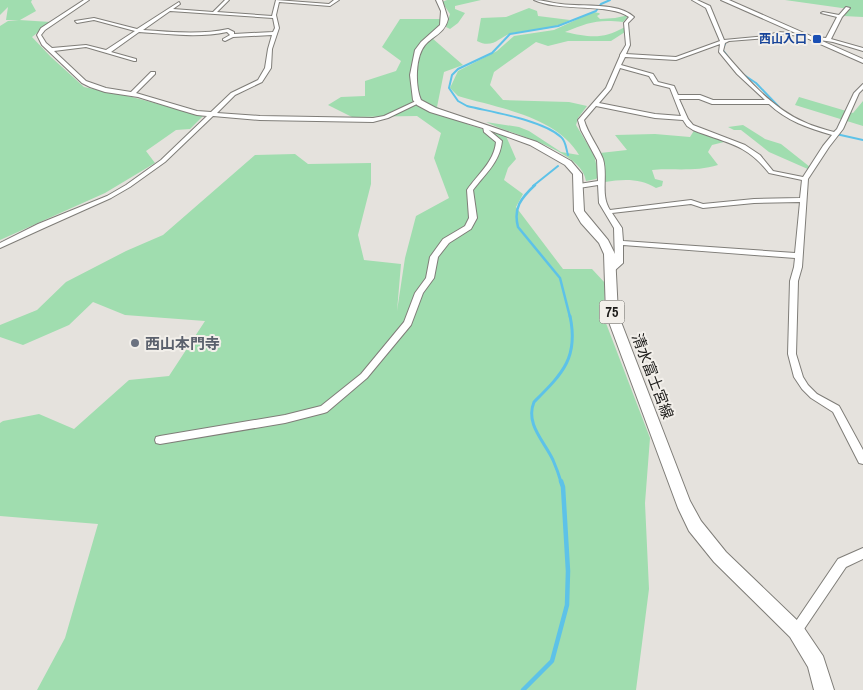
<svg xmlns="http://www.w3.org/2000/svg" width="863" height="690" font-family="'Archivo Narrow','Noto Sans JP',sans-serif">
  <style>
    .green { fill: #a0ddaf }
    .lines { fill: none; stroke-linecap: round; stroke-linejoin: round }
    .stream-far3 { stroke: #5dc2e8; stroke-width: 2 }
    .stream-far2 { stroke: #5dc2e8; stroke-width: 2.5 }
    .stream-far1 { stroke: #5dc2e8; stroke-width: 3 }
    .stream { stroke: #5dc2e8; stroke-width: 4.5 }
    .street-casing { stroke: #7f7d78; stroke-width: 2 }
    .secondary-casing { stroke: #7f7d78; stroke-width: 2 }
    .primary-casing { stroke: #7f7d78; stroke-width: 2 }
    .street { fill: #fff; fill-rule: evenodd }
    .secondary { fill: #fff; fill-rule: evenodd }
    .primary { fill: #fff; fill-rule: evenodd }
    .transit-dot { fill: #1a4fb4; stroke: #f2efea; stroke-width: 2 }
    .worship-dot { fill: #6b7280; stroke: #f2efea; stroke-width: 2 }
    .labels { text-anchor: middle; dominant-baseline: central; stroke-width: 4; stroke-linejoin: round; paint-order: stroke }
    .far-transit-label { font-size: 12px; font-weight: bold; fill: #164399; stroke: #f2efea; text-anchor: end }
    .shield { fill: #f2efea; stroke: #5c5a57; stroke-width: 1 }
    .shield-label { font-size: 14px; font-weight: bold; fill: #1b1a18 }
    .worship-label { font-size: 15px; font-weight: bold; fill: #5b616d; stroke: #f2efea; text-anchor: start }
    .street-label { font-size: 15px; fill: #1b1a18; stroke: #f2efea }
  </style>
  <rect width="100%" height="100%" fill="#e5e2dd"/>
  <path class="green" d="M0,0H32L31,2L36,11L20,20H6L8,7L0,15Z
    M447,0H481L455,6V9L465,13L458,23L450,29L446,27L450,14L442,2Z
    M785,0H863V17L843,16L849,9Z
    M529,8L537,11L538,16L570,20C551,31 533,29 513,33C500,35 494,50 477,41L481,18L506,17Z
    M593,12L599,13L600,14L597,16L600,19L615,18L629,15L623,22C596,19 588,23 565,32C589,37 602,40 625,27V32L611,41H568L548,46L536,42L494,72L490,85L503,100L569,102L587,106L578,118L576,125L594,155L599,176L596,179L586,181C581,149 510,135 486,122L519,127L529,131L561,152L579,155C556,116 498,108 458,96L450,88L458,71L497,51L514,36L554,30Z
    M400,19H442L432,38L463,65L444,72L437,107L469,125L506,136L516,159L508,168L504,180L523,194L516,207L563,269H592L605,283L604,318L650,438L645,503L649,589L636,690H37L65,638L98,524L0,516V423L3,421L39,414L74,429L129,380L169,376L205,321L125,315L93,302L69,325L23,345L0,337V325L37,310L66,282L126,251L163,235L255,155L295,154L308,164L371,163V184L358,235L364,260L401,264L397,311L405,258L416,216L449,198L434,158L441,133L417,116L352,117L328,105L341,97L365,96V81L396,71L401,61L382,47Z
    M19,20L51,22L32,37L51,57L84,87L132,97L203,116L190,129L176,130L146,151L155,163L105,193L0,240V26L8,21Z
    M799,97L853,113L863,101V126L795,105Z
    M743,125L765,139L781,144L810,167V170L769,152L741,130H734L728,127Z
    M695,129L728,141L712,145L708,152L718,165C696,172 675,168 652,170L655,179L663,181L662,186L656,188C640,178 623,179 605,182L604,159L600,153L627,150L615,135L655,134L690,137Z"/>
  <g class="lines">
    <path class="stream-far3" d="M724,41L725,44L722,49L731,61
      M741,73L756,83L779,107
      M836,134L863,140
      M568,155C566,149 566,141 561,137C543,120 491,112 467,106L458,101L449,88L452,75L458,69L492,53L510,34L558,26L596,11L601,4L610,0
      M533,186L558,166"/>
    <path class="stream-far2" d="M535,185C521,198 513,208 518,227L560,278L570,317"/>
    <path class="stream-far1" d="M561,482C559,475 556,467 553,460C544,441 525,424 534,402C562,374 579,358 570,316"/>
    <path class="stream" d="M523,690L552,661L567,605L568,571L563,487L561,481"/>
    <g class="street-casing">
      <path id="street" d="M84,0H89L45,30L41,35L46,43L52,48L86,45L106,50L135,31L94,20L77,23L75,21L94,18L137,29L179,2L180,4L173,9L213,12L225,0H229L217,12L272,16L276,0L329,4L334,0H339L330,6L279,2L276,15L279,28L272,49L271,68L262,82L235,95L217,113L260,116L373,118L384,116L416,101L421,102L388,118L373,122L260,120L213,116L165,162L130,187L111,198L44,228L0,248V243L38,224L107,196L126,185L161,160L207,116L197,115L180,110L138,97L105,92L90,87L82,83L42,45L37,35L41,28ZM170,11L273,18L275,28L273,32L234,34V32L228,29C201,35 171,32 143,30ZM139,32C168,34 199,38 227,32L230,35L223,39V40L225,41L233,37L272,35L268,49L265,68L258,80L231,93L211,112L197,111L136,93L155,74V72H151L131,92L106,88L86,81L54,51L86,47L134,61H136V59L111,52Z
        M534,0C543,0 552,3 561,4C582,7 618,2 634,17L628,23L630,45L626,54L676,57L720,41L706,8L692,0H697L710,6L724,40L766,36L778,32L804,34V35L802,36L778,34L767,38L729,41L725,43L723,51C746,78 772,108 804,122C814,127 824,129 834,132L837,129L854,93L863,84V89L859,93L843,129L829,147L808,179L802,267L798,281L796,354L803,377L808,385L817,394L839,406L863,450V464L859,463L833,412L811,398L802,389L794,377L788,354L790,281L794,267L795,258L623,245V263L613,272H607L606,270L615,262L614,228L599,203L598,185L579,188L576,186L579,184L598,181L597,160L581,130L578,120L606,88L620,56V55L626,45L624,23L629,17C611,3 560,12 534,0ZM720,44L719,52L737,74L765,100H713L700,95H678L674,86L658,82L653,74L621,65L625,57L676,60ZM620,68L649,76L654,84L670,88L681,116L655,114L599,103L611,89ZM679,99H699L712,104H769C787,121 808,128 832,135L823,146L803,177L773,171L760,155L745,145L693,125L688,119ZM596,106L655,118L683,120L687,126L693,130C725,143 746,143 769,173L802,180L800,198L754,199L703,204L691,200L610,210C600,195 608,176 603,159C598,146 588,134 584,120ZM800,202L795,253L623,241L622,228L612,213L691,204L703,208L754,203Z
        M846,7L850,8L842,17L831,39L863,48V51L833,42L806,38V36H808L826,38L837,17L821,13L823,12L839,15Z
        M483,126H487L489,130L502,141C500,162 485,174 473,190L477,218L471,229L449,243L438,257L434,278L423,293L411,325L367,378L327,412L324,413L285,423L160,444L156,443L155,440L156,437L160,436L285,415L321,406L361,374L404,322L415,293L426,278L430,257L443,239L465,226L469,218L467,190C478,174 494,162 496,142L484,132Z
        M863,548V559L846,567L800,635L796,637L792,635L790,631L792,627L838,559Z"/>
    </g>
    <g class="secondary-casing">
      <path id="secondary" d="M721,0H729L863,59V63Z"/>
    </g>
    <g class="primary-casing">
      <path id="primary" d="M436,0H442L448,19C445,33 433,36 425,45C415,57 415,86 421,100L436,108L537,142L571,161L582,174L584,211L608,240L615,254L618,314L690,501L701,521L726,552L802,625L823,656L834,690H814L808,667L790,637L714,562L689,531L678,508L606,314L604,254L599,243L581,223L574,211L573,174L565,165L530,145L486,129L430,112L417,105L413,100L410,75L415,50L421,42L440,25L441,11Z"/>
    </g>
    <use href="#street" class="street"/>
    <use href="#secondary" class="secondary"/>
    <use href="#primary" class="primary"/>
  </g>
  <rect class="transit-dot" x="812" y="34" width="10" height="10" rx="2.5"/>
  <circle class="worship-dot" cx="135" cy="343" r="5"/>
  <g class="labels">
    <g class="far-transit-label">
      <text x="807" y="39">西山入口</text>
    </g>
    <rect class="shield" x="599.5" y="300.5" width="25" height="23" rx="4"/>
    <g class="shield-label">
      <text x="612" y="312">75</text>
    </g>
    <g class="worship-label">
      <text x="145" y="343">西山本門寺</text>
    </g>
    <g class="street-label">
      <text transform="translate(653 376) rotate(69)">清水富士宮線</text>
    </g>
  </g>
</svg>
